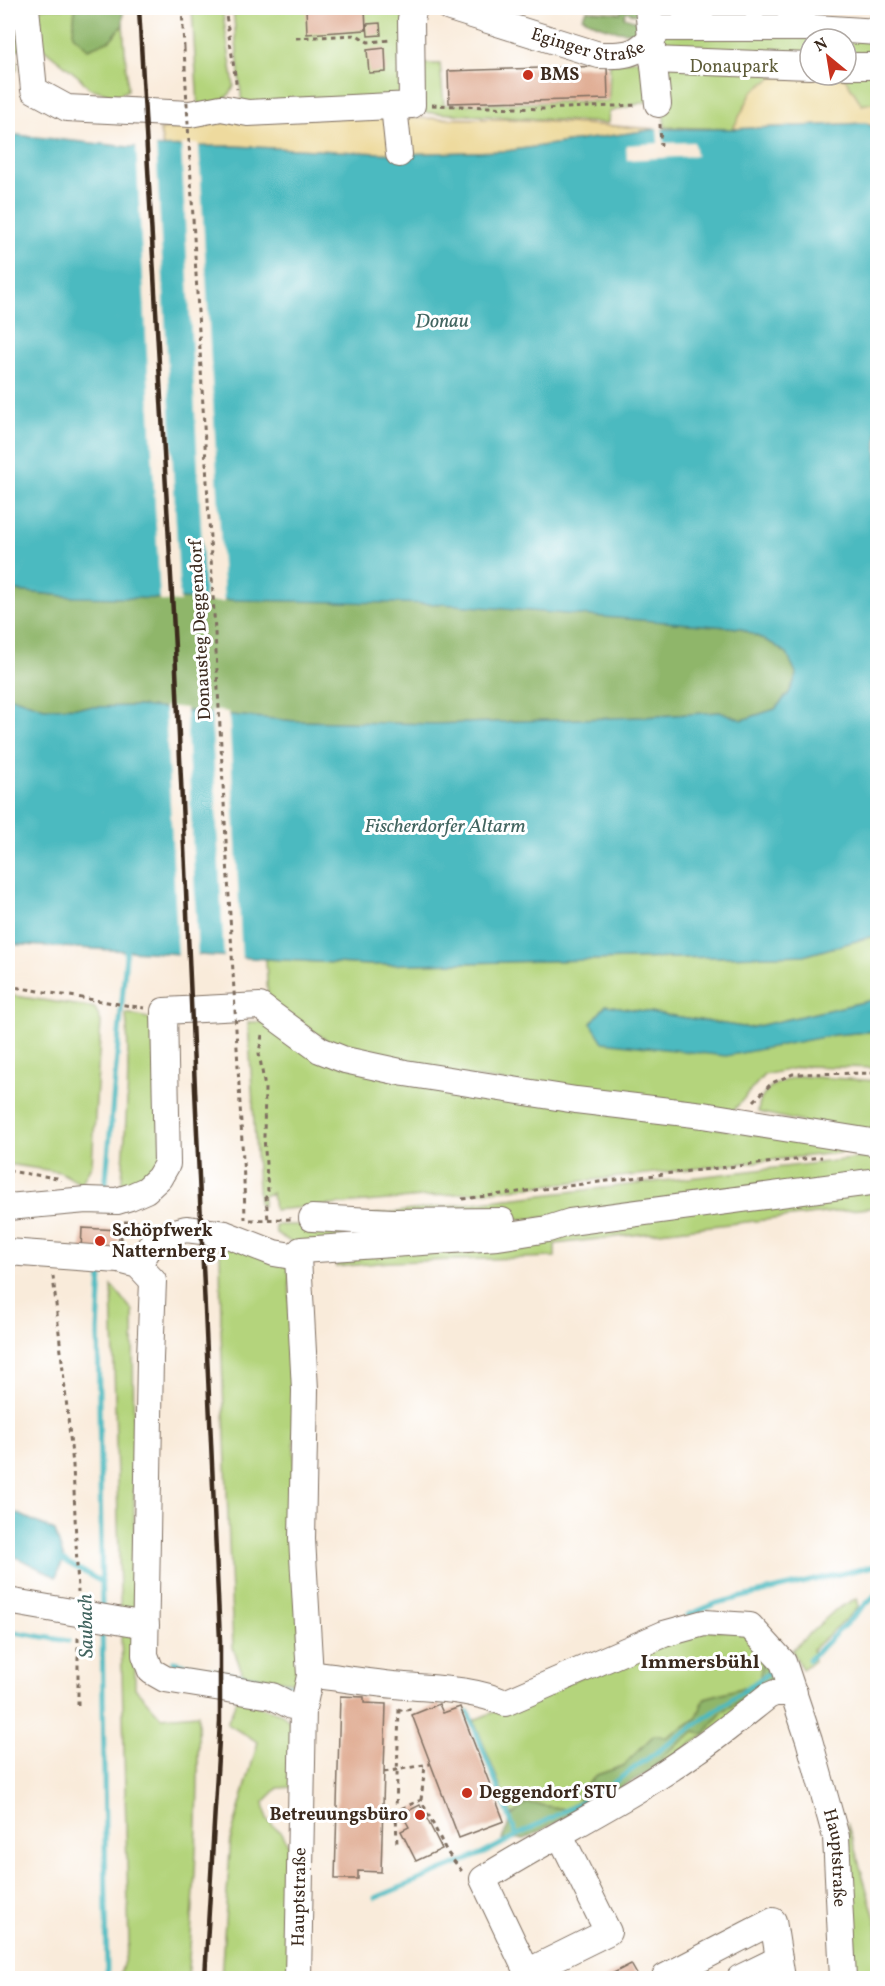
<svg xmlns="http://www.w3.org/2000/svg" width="885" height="1986" font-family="Vollkorn,serif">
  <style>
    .green { fill: #b4d47b; stroke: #787f4c; stroke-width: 1.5; fill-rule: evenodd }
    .forest { fill: #8fb66b; stroke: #657044; stroke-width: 1.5 }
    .sand { fill: #eeda9e; stroke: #94825e; stroke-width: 1.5 }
    .water { fill: #4bbac0; stroke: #43726f; stroke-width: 1.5 }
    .pier { fill: #f9ebda }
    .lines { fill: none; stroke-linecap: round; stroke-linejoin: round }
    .stream { stroke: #4bbac0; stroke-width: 5 }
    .building { fill: #dda488 }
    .minor-casing { stroke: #7e6e60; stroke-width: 28 }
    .path { stroke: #7e6e60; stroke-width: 3; stroke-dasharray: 4.5 4.5; stroke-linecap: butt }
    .minor { stroke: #fff; stroke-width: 26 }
    .rail { stroke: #3b2a1e; stroke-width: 4.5 }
    .path-bridge { stroke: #7e6e60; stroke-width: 3; stroke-dasharray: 4.5 4.5; stroke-linecap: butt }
    .poi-dot { fill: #c8321e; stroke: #fff; stroke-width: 2 }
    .labels { text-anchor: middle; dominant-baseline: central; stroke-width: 6; stroke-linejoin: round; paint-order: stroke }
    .street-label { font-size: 18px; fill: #3b2a1e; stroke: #fff }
    .park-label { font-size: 18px; fill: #5f5d3a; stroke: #fff }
    .poi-label { font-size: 18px; font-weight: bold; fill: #3b2a1e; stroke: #fff; text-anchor: start }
    .water-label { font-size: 20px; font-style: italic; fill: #41645f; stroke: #fff }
    .neighbourhood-label { font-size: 20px; font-weight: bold; fill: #3b2a1e; stroke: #fff }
  </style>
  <rect width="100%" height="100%" fill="#fff"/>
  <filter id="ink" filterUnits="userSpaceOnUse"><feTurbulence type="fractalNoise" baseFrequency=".0167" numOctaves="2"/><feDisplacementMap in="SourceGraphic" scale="12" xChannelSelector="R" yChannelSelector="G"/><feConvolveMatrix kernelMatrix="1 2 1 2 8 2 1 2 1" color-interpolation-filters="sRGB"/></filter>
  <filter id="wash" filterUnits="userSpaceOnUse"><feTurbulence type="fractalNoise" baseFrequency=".008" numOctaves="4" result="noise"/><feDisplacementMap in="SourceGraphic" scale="24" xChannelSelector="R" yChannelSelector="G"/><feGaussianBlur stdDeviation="1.35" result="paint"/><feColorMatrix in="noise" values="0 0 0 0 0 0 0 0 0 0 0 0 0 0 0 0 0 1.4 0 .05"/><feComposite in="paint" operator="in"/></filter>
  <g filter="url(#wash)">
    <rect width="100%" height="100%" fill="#f9ebda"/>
    <path class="green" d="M8,8H19L21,49L15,50L17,69L8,78V56L14,50H8Z
      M29,8H75L73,35L110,40L123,25L128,90L116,96L89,88L79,77L33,40Z
      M192,8H222L234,86C229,102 213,102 198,106Z
      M233,8H406L402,64H440L444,105L609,101L610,64L642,59L649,101L609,112L608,123L399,111L242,106Z
      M652,8H815L818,36L877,39V129L866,123L733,129L665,127ZM810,39H846V75H810Z
      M877,935V999L749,1028L606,1005L591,1023L834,1035L877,1031V1068L805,1066L764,1075L733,1111L362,1063L268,1002L266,959L370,965L807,955Z
      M8,995L95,1008L101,1022L92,1164L81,1184L60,1172L8,1164Z
      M126,1013L152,1019L163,1156L148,1181L121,1194C125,1133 131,1073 126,1013Z
      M248,1022H262L331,1063L854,1151L502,1190L274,1210L272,1193L263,1196V1206L259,1205Z
      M799,1076L877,1081V1139L758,1112C760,1087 778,1082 799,1076Z
      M877,1156V1177L531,1219L363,1218V1216Z
      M877,1185V1207L555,1244V1257L390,1262L336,1267L342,1254Z
      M275,1225H296L512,1227L297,1246L276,1233Z
      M220,1239L289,1267L301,1683L243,1674L233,1648L221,1333Z
      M112,1286L133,1311L135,1688L161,1717L198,1714C199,1802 196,1890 187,1978H119L129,1944Z
      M857,1598L859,1607L813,1649L814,1661L802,1669L792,1650L835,1610Z
      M698,1629L741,1631L772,1654L783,1674L776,1689L649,1772L669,1751L695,1731L704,1734L723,1711L757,1692L777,1684L773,1664L763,1662L759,1683L705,1698L696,1719L667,1737L654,1735L623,1766L597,1775L577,1795L581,1800L565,1809L527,1803L512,1816L474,1720Z
      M237,1699L282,1714L293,1723L292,1787L278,1788L264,1802L267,1820L282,1833L295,1858L291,1978H221L231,1837L258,1742L227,1724Z
      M847,1822L877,1925V1978H853L854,1920Z"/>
    <path class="forest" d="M75,8H123V25L110,40L88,49L73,35Z
      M622,8H638V16L626,11L624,17L637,21V32C616,33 600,27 582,17L587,10L621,13Z
      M8,590L74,597L442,603L740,628L773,644L787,654L797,675L789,693L775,709L742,720L721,712L643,717L434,724L295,721L138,706L44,708L8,696Z
      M762,1662L773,1664L778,1684L757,1692L723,1711L704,1734L695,1731L669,1751L649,1772L525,1839H503L512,1816L527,1803L565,1809L581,1800L577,1795L597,1775L623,1766L654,1735L667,1737L696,1719L705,1698L759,1683Z"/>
    <path class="sand" d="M773,77L845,78L862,105L877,102V129L866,123L733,129L752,92Z
      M270,117L509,119L657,129L507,151L399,154L233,146L163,147L160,130Z"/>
    <path class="water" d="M866,123L877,129V935L807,955L370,965L8,944V696L44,708L138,706L295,721L434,724L643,717L721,712L742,720L775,709L789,693L797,675L787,654L773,644L740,628L442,604L74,597L8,590V134L129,147L233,146L399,154L507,151L657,129H733Z
      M877,999V1031L834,1035L726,1056L603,1042L591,1023L606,1005L749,1028Z
      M8,1509L55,1531L64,1559L56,1577L16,1557L8,1555Z"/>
    <path class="pier" d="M657,126H662L664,143L694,142L696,156L627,160L626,145L658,143Z
      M136,144H156L180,602L160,601Z
      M181,144H199L224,602H205Z
      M165,706L186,708L198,958L178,957Z
      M211,710L229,712L242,960L224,959Z"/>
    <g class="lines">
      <path class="stream" d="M105,1190L127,944
        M101,1273L98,1331L102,1611
        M59,1558L102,1582
        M688,1615L717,1603L878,1565
        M102,1623L107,1978
        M8,1631L68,1641
        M809,1660L878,1592
        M173,1662L295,1687
        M468,1712L517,1836
        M375,1898L484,1853L599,1793L773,1670"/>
    </g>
    <g id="blocks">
      <path class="building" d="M306,8H365L366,30L307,34Z
        M380,23L381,35L368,36L367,24Z
        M385,48L386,72L369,73L367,50Z
        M607,66L608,99L449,103L448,71Z
        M82,1228L119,1230L118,1253L81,1251Z
        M340,1696L364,1697V1703L386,1704L381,1872L358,1871V1879H335Z
        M439,1704L443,1713L460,1707L504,1821L459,1838L412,1715Z
        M420,1805L442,1849L416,1861L401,1831L409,1827L402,1814Z
        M631,1964L639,1978H604Z"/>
    </g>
  </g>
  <g filter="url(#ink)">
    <use href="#blocks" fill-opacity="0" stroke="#7e6e60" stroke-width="1.5"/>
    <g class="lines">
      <g class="minor-casing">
        <g id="minor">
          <path d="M26,8L34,90L67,108L190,114L221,108L248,113L412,105L411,19L414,8"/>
          <path id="s1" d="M450,8L599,55C633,56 638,53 661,28H816L878,32"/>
          <path d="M648,8L658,104"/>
          <path d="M653,60L810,66"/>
          <path d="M846,66H878"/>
          <path d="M394,106L399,154"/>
          <path d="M8,1207L86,1200L117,1201L130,1197L146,1190L159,1178L167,1164L164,1011L260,1006L320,1050L345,1060L405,1073L576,1100L703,1115L878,1143"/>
          <path d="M312,1218L393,1222L502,1221"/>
          <path d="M8,1252L119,1260L138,1265L153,1281L150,1358L145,1655L151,1671L165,1679L272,1696L292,1706L303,1708"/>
          <path d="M138,1265L153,1242L168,1234L186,1229L225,1234L274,1253L298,1257L301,1250L498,1237L548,1229L570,1222L878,1181"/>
          <path d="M8,1601L146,1625"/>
          <path id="s2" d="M310,1676L317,1675C347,1679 376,1684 405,1686C439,1689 473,1689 505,1703L664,1634L704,1623L750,1626L783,1662L809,1740L836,1837L843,1978"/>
          <path d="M560,1835L608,1932L527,1972L483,1879C553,1835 628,1800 695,1752C720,1735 744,1715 768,1696L775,1693H794"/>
          <path id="s3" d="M298,1978L303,1708L310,1676L302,1539L305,1390L298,1257"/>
          <path d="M666,1978L665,1977L773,1921L782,1978"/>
          <path d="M740,1978L779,1959"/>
        </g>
      </g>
      <path class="path" d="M182,8L184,48
        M225,8L237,89
        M296,38L357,35L368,42L391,40
        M432,105L543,109L638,105
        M660,124L661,146
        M8,986L144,1008
        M262,1035L259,1053L265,1088L264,1137L268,1191L266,1197L268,1220
        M754,1101L772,1083L793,1074L878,1073
        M8,1171L57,1178L61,1181
        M244,1180L245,1219
        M462,1199L672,1173L822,1157
        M250,1220L292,1219
        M124,1222H145
        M121,1240L122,1222
        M53,1276L73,1465L78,1592
        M78,1705V1635
        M398,1709L404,1711L412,1708
        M399,1709L396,1811L421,1800L447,1852L464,1874
        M384,1772L430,1764
        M421,1800L425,1766
        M396,1811L397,1847"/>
      <use href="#minor" class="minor"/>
      <path class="rail" d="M139,8L175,648L220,1640V1722L205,1978"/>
      <path class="path-bridge" d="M184,48L244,1180"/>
    </g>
  </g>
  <g class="poi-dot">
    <circle cx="528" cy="75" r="6"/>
    <circle cx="100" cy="1241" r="6"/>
    <circle cx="467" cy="1793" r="6"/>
    <circle cx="420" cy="1815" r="6"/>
  </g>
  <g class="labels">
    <g class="street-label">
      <text stroke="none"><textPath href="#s1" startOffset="144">Eginger Straße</textPath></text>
      <text transform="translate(201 630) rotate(-93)">Donausteg Deggendorf</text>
      <text stroke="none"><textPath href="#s2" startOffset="711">Hauptstraße</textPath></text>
      <text stroke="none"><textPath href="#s3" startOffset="81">Hauptstraße</textPath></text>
    </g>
    <g class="park-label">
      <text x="734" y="67">Donaupark</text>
    </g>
    <g class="poi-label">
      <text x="540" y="75">BMS</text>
      <text x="112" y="1231">Schöpfwerk<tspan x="112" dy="21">Natternberg 1</tspan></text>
      <text x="479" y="1793">Deggendorf STU</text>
      <text x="408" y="1815" text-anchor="end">Betreuungsbüro</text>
    </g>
    <g class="water-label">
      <text transform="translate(442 322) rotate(-1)">Donau</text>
      <text x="445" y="827">Fischerdorfer Altarm</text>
      <text transform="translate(87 1626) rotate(-91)">Saubach</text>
    </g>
    <g class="neighbourhood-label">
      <text x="700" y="1663">Immersbühl</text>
    </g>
  </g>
  <rect width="885" height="1986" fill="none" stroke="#fff" stroke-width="30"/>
  <g transform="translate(828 57) rotate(330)"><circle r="28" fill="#ffffff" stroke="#b1aaa5" stroke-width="1.5"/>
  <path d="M0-4.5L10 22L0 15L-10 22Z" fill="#c8321e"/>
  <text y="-9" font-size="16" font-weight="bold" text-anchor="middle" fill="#3b2a1e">N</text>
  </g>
</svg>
